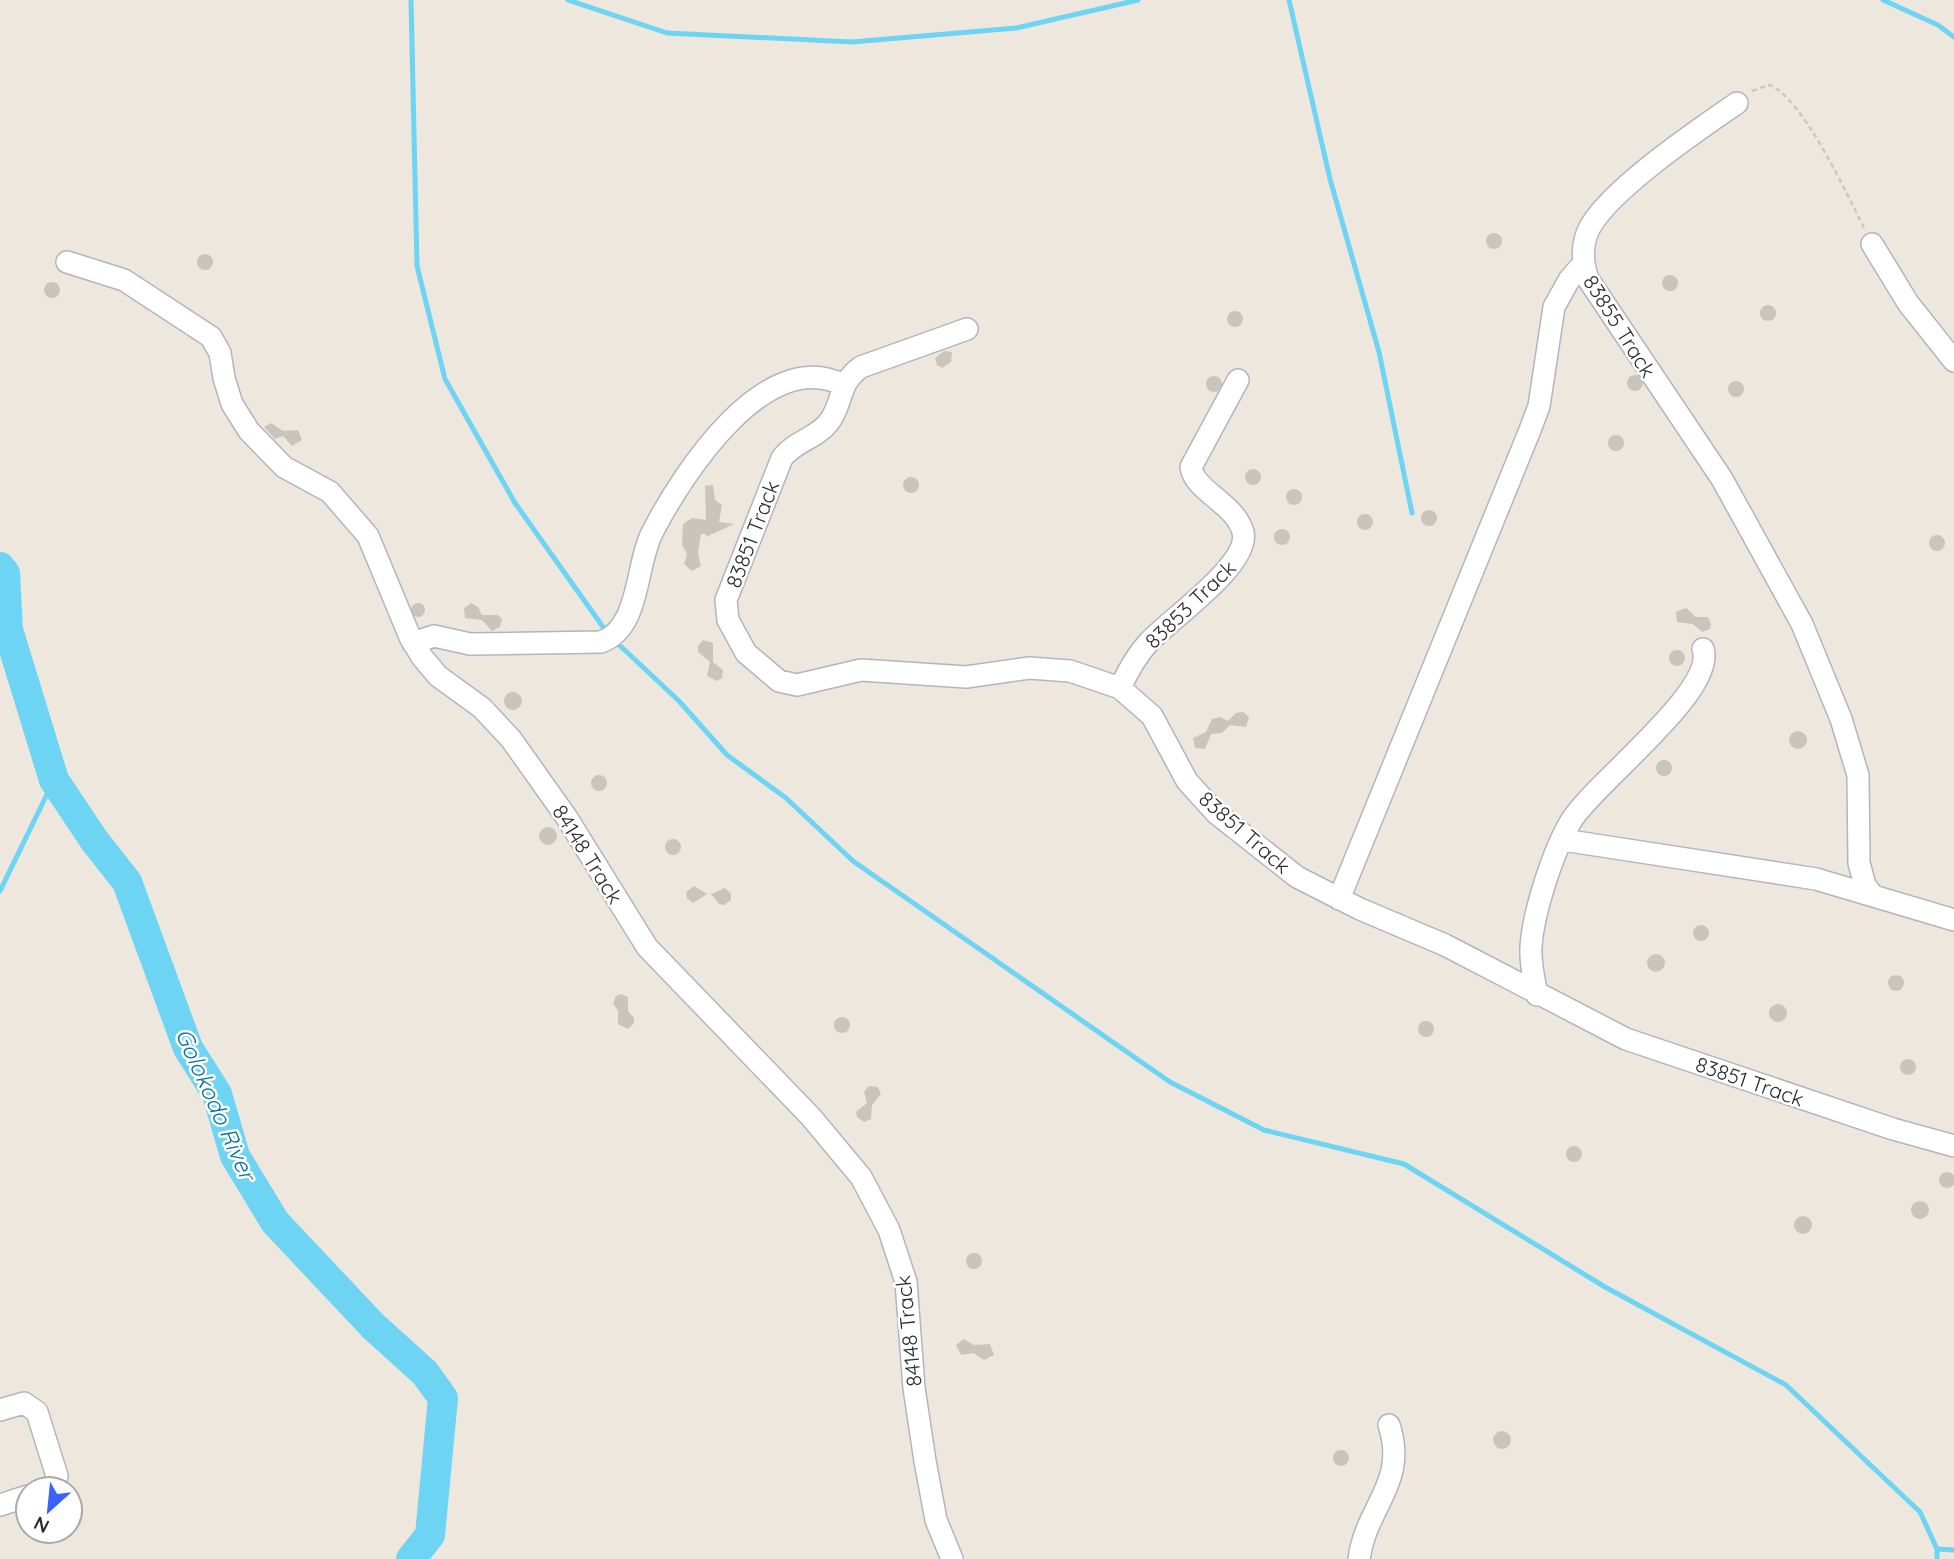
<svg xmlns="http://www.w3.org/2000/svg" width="1954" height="1559" font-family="Quicksand,sans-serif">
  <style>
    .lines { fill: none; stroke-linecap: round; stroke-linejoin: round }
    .stream { stroke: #6dd4f4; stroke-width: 5 }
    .river { stroke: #6dd4f4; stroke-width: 30 }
    .building { fill: #c9c5bc }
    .minor-casing { stroke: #b2b5c0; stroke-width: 24 }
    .path { stroke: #c8c8c8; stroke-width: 2.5; stroke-dasharray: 5 3.5; stroke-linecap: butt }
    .minor { stroke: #fff; stroke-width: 21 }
    .labels { text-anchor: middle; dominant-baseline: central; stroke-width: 5; stroke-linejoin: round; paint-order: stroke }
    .street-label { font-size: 21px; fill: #2c2c2c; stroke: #fff }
    .water-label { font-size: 23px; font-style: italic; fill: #0772a5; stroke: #fff }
  </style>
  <rect width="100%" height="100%" fill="#eee7de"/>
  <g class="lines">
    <path class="stream" d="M411,0L417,266L445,379L515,503L608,634
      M568,0L667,33L852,42L1016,28L1138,0
      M1289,0L1330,179L1379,352L1412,513
      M1883,0L1938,25L1954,37
      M615,641L679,701L727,755L786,798L853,861L1170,1082L1264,1130L1404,1164L1605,1287L1786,1385L1920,1512L1937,1549V1559
      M0,891L54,780
      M1937,1549L1954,1550"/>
    <path class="river" d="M0,567L5,573L8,630L54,780L94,840L127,882L188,1048L217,1094L235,1156L275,1222L373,1326L425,1373L443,1398L430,1535L411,1559"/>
  </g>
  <path class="building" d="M1486 241a8 8 0 1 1 16 0a8 8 0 1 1-16 0Z
    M197 262a8 8 0 1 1 16 0a8 8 0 1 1-16 0Z
    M1662 283a8 8 0 1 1 16 0a8 8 0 1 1-16 0Z
    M44 290a8 8 0 1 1 16 0a8 8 0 1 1-16 0Z
    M1760 313a8 8 0 1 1 16 0a8 8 0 1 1-16 0Z
    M1227 319a8 8 0 1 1 16 0a8 8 0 1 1-16 0Z
    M944,351L952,352L951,362L942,368L937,365L935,358Z
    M1627 383a8 8 0 1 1 16 0a8 8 0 1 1-16 0Z
    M1206 384a8 8 0 1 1 16 0a8 8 0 1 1-16 0Z
    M1728 389a8 8 0 1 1 16 0a8 8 0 1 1-16 0Z
    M271,423L283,431L298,430L302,440L292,446L283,436L275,439L264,427Z
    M1608 443a8 8 0 1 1 16 0a8 8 0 1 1-16 0Z
    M1245 477a8 8 0 1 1 16 0a8 8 0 1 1-16 0Z
    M903 485a8 8 0 1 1 16 0a8 8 0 1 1-16 0Z
    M713,485L715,500L722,505L719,522L734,524L706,537V534H701L698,553L701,566L692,571L684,564L687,554L682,545L683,524L692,518L706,520L705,486Z
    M1286 497a8 8 0 1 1 16 0a8 8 0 1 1-16 0Z
    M1421 518a8 8 0 1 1 16 0a8 8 0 1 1-16 0Z
    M1357 522a8 8 0 1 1 16 0a8 8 0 1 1-16 0Z
    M1274 537a8 8 0 1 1 16 0a8 8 0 1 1-16 0Z
    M1929 543a8 8 0 1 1 16 0a8 8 0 1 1-16 0Z
    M411 610a7 7 0 1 1 14 0a7 7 0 1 1-14 0Z
    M471,603L478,607L482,615H498L502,619L500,627L492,631L482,620L465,618L464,608Z
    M1686,608L1696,617H1708L1711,624L1710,629L1702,632L1693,624L1677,622L1676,612Z
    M703,640L713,643V662L723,670L722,678L717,681L707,676L710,662L698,652V646Z
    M1669 658a8 8 0 1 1 16 0a8 8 0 1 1-16 0Z
    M504 701a9 9 0 1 1 18 0a9 9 0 1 1-18 0Z
    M1243,712L1249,717L1246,727L1230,725L1222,733L1211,734L1205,749L1195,748L1193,738L1206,732L1212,719L1220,717L1228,721L1236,713Z
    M1789 740a9 9 0 1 1 18 0a9 9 0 1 1-18 0Z
    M1656 768a8 8 0 1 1 16 0a8 8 0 1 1-16 0Z
    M591 783a8 8 0 1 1 16 0a8 8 0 1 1-16 0Z
    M539 836a9 9 0 1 1 18 0a9 9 0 1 1-18 0Z
    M665 847a8 8 0 1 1 16 0a8 8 0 1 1-16 0Z
    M694,886L707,894L693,903L687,898L686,892Z
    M725,888L731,894V900L724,905L719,904L711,894Z
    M1693 933a8 8 0 1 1 16 0a8 8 0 1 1-16 0Z
    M1647 963a9 9 0 1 1 18 0a9 9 0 1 1-18 0Z
    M1888 983a8 8 0 1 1 16 0a8 8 0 1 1-16 0Z
    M621,994L628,997V1011L634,1018V1023L628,1029L618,1024V1011L613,1003L616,996Z
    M1769 1013a9 9 0 1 1 18 0a9 9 0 1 1-18 0Z
    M834 1025a8 8 0 1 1 16 0a8 8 0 1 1-16 0Z
    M1418 1029a8 8 0 1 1 16 0a8 8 0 1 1-16 0Z
    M1900 1067a8 8 0 1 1 16 0a8 8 0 1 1-16 0Z
    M869,1086L878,1087L881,1094L872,1105L871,1119L864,1122L857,1117L856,1112L867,1103L864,1092Z
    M1566 1154a8 8 0 1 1 16 0a8 8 0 1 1-16 0Z
    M1939 1180a8 8 0 1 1 16 0a8 8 0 1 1-16 0Z
    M1911 1210a9 9 0 1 1 18 0a9 9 0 1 1-18 0Z
    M1794 1225a9 9 0 1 1 18 0a9 9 0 1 1-18 0Z
    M966 1261a8 8 0 1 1 16 0a8 8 0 1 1-16 0Z
    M964,1339L974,1345L990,1344L994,1355L984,1360L973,1353L961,1355L956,1345Z
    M1493 1440a9 9 0 1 1 18 0a9 9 0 1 1-18 0Z
    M1333 1458a8 8 0 1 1 16 0a8 8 0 1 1-16 0Z"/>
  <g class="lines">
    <g class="minor-casing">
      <path id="minor" d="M1737,103C1698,130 1612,188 1590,227C1581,244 1582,262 1588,279L1722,479L1802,624L1841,719L1858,775L1859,863L1865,885L1873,896
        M1872,244L1908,303L1954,361
        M67,262L124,280L211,337L220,353L224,378L232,404L249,431L284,467L330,492L368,536L410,637L422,657L438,676L482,708L511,739L567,818L647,947L811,1117L861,1177L889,1230L906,1282L914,1388L925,1461L936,1520L952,1559
        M967,329L861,367C837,384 844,402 829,422C817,438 795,441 782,458L726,600L728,620L746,653L779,681L797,685L861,670L966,677L1029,668L1070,671L1120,688L1152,716L1187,781L1216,813L1297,877L1360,909L1445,945L1626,1039L1893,1129L1954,1146
        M413,643L434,636L470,644L601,642C641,628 635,564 653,531C683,473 766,345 843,385
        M1120,688C1128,671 1136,656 1148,643C1170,619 1251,564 1243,532C1235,503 1194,491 1191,467L1238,380
        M1563,840L1816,879L1954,920
        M1339,899L1530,430L1539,406L1554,307L1569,280L1582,265
        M1537,995C1534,979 1530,964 1531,947C1533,913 1553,851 1571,821C1594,783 1717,691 1703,649
        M0,1410L24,1403L37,1412L57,1476L53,1486L48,1489
        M0,1505L28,1496
        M1359,1559C1366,1506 1408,1483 1389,1425"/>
    </g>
    <path class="path" d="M1752,91L1769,85C1801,95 1848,196 1864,228"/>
    <use href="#minor" class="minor"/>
  </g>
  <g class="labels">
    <g class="street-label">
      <text transform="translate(1620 326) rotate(58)">83855 Track</text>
      <text transform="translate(752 534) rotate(-69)">83851 Track</text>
      <text transform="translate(1190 604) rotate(-44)">83853 Track</text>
      <text transform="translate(1245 832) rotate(41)">83851 Track</text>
      <text transform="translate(588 854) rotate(58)">84148 Track</text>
      <text transform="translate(1750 1081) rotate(19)">83851 Track</text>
      <text transform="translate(908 1331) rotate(-96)">84148 Track</text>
    </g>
    <g class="water-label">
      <text transform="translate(216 1104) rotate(66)">Golokodo River</text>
    </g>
  </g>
  <g transform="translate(49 1510) rotate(207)"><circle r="33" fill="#ffffff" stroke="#ababab" stroke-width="2"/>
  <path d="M0-5L12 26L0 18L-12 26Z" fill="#3a63ff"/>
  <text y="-10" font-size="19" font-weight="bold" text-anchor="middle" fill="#2c2c2c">N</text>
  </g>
</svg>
